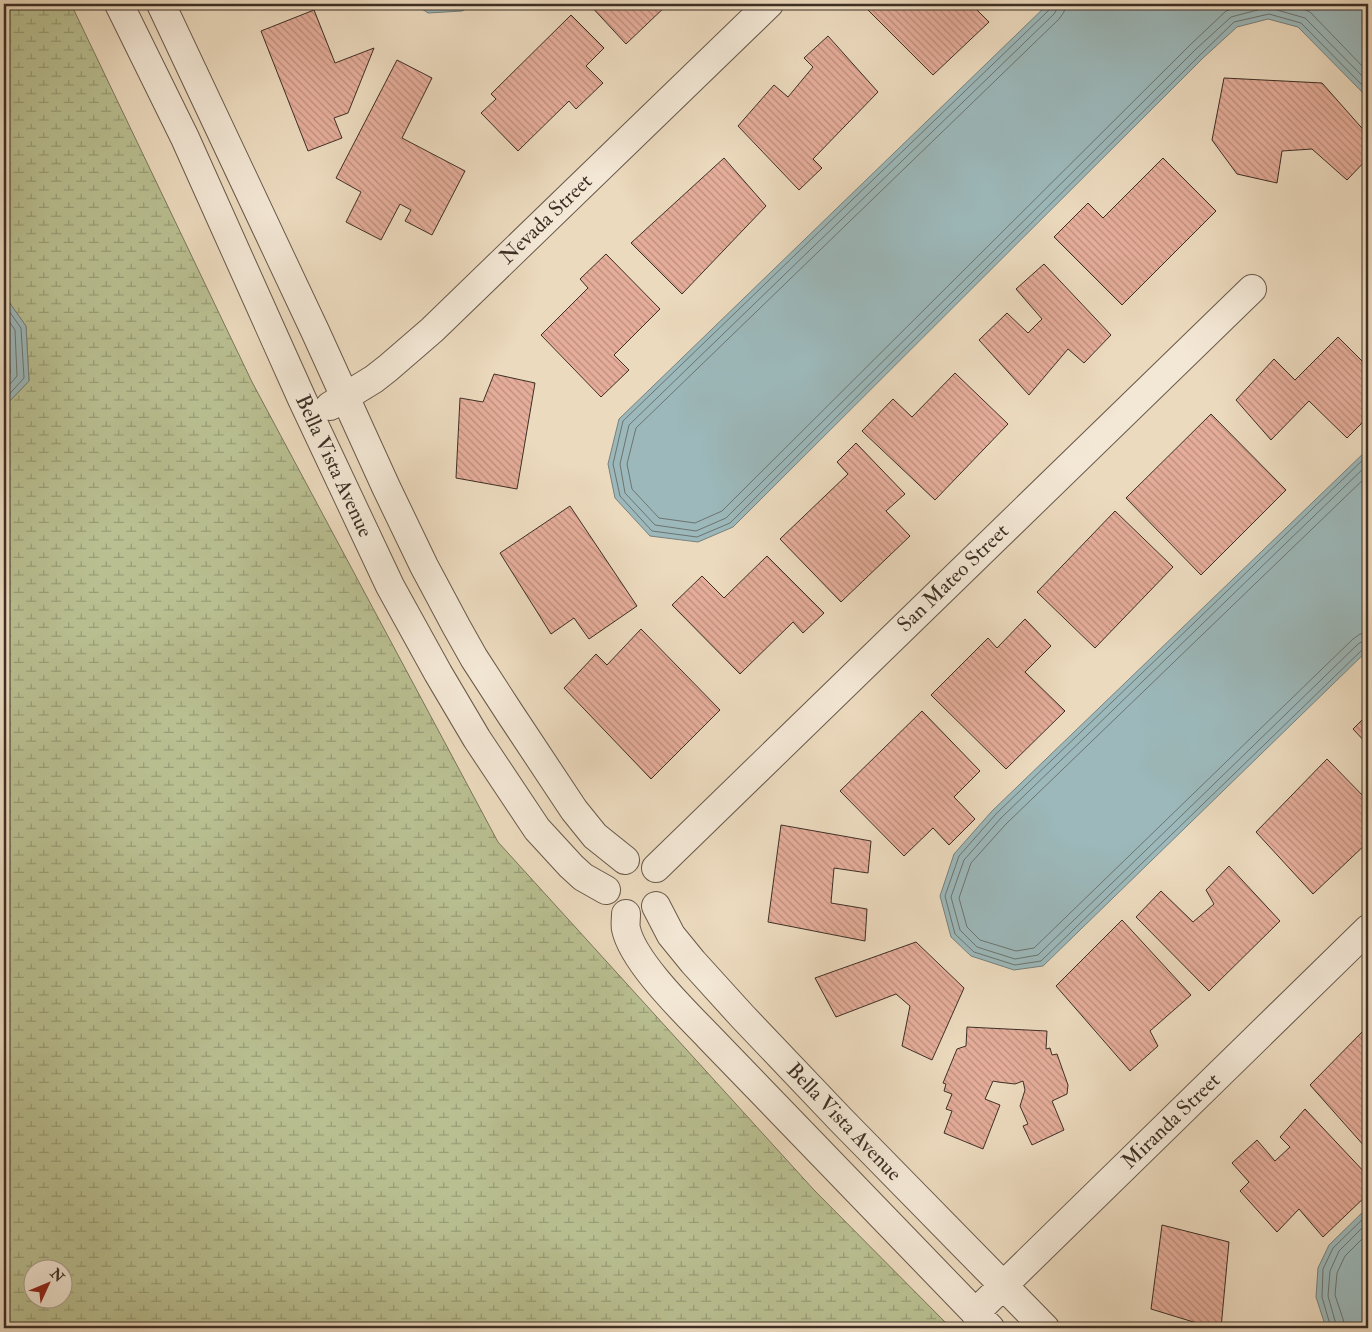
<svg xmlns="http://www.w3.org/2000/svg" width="1372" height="1332" font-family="'IM FELL Double Pica',serif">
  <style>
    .wetland { fill: url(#wetland-marsh); stroke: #7b775b; fill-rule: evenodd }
    .water { fill: #9cb8ba; stroke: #76817e }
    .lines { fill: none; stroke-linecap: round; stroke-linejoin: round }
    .shore { stroke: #6c7470; stroke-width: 1 }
    .building { fill: url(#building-back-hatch); stroke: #3d2f25 }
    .minor-casing { stroke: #695a4b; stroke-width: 30 }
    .minor { stroke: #f3e7d5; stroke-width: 28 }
    .labels { text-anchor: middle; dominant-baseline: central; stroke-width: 5; stroke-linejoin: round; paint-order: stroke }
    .street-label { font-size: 21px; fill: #3d2f25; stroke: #f3e7d5 }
  </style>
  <defs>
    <pattern id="wetland-marsh" width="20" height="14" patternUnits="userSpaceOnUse" patternTransform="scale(1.25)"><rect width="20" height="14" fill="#b9bf91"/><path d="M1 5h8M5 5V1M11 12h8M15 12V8" fill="none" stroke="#989c76"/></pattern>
    <pattern id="building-back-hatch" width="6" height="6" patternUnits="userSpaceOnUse" patternTransform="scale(1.25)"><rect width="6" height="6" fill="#e5ad9a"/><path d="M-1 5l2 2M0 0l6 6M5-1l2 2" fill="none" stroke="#bb8d7d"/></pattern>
  </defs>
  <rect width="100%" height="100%" fill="#ecdabe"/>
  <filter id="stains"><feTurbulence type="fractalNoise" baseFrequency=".004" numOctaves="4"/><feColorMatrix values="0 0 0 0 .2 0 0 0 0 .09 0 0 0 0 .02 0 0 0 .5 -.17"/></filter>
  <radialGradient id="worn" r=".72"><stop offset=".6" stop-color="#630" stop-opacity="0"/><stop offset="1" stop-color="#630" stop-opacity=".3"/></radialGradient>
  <path class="wetland" d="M4,4H71L252,382L498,842L814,1190L951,1328H4V407L29,381L26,326L4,295ZM32,1270H62V1300H32Z"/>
  <path class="water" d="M415,4H477L462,11L428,13Z
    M1048,4H1368V98L1298,27L1268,19L1237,27L1203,58L733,527L698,542L650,536L615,498L608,464L619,419Z
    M4,295L26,326L29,381L4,407Z
    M1368,449V650L1043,966L1014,970L971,956L951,937L940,896L954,854L992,811Z
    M1368,1207V1328H1326L1316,1297L1318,1268L1329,1245Z"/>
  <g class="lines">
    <path class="shore" d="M1051,4L1049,10L623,421L613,464L620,496L652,531L697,537L730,523L1200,55L1234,22L1269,14L1301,23L1368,91
      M1057,4V9L1054,14L629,425L620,464L625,493L655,525L696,531L726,518L1195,50L1231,17L1265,8H1270L1305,18L1368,82
      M1065,4L1064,12L1059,19L636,428L627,464L632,489L659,518L695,523L722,511L1190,45L1226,11L1232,9L1252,4
      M1283,4L1303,9L1310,12L1368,72
      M4,304L21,328L24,378L4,400
      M4,314L15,330L17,376L4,391
      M4,327L8,333L10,373L4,380
      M1368,455L996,814L959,856L945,896L955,934L974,952L1015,965L1041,961L1363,649L1368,647
      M1368,464L1001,818L964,860L951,897L960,930L977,947L1015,959L1038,955L1358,644L1363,641H1368
      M1368,475L1006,824L971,863L959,898L967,927L980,940L1016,951L1034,948L1353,639L1360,634L1368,633
      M1331,1328L1322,1297L1323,1269L1333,1248L1368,1214
      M1337,1328L1328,1296L1330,1271L1339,1251L1368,1222
      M1344,1328V1322L1335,1295L1337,1273L1345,1256L1368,1233"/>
  </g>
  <path class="building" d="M589,4H668L626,44Z
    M862,4H982L976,9L989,22L933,75Z
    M314,10L335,63L374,48L348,113L334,118L342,138L308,151L261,31Z
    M571,15L604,48L586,66L603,83L576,109L569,101L518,151L481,113L496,99L491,94Z
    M828,36L878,92L813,159L822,168L799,190L738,126L774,85L788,97L813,67L804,58Z
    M397,60L432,78L402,138L465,171L432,235L405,221L411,210L400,204L381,240L346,222L361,192L336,178Z
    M1224,78L1322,83L1368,135V158L1347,180L1312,149L1282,151L1277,183L1237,174L1212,140Z
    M724,158L766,206L682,294L631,243Z
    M1163,158L1216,211L1122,305L1054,237L1088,203L1103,218Z
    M606,254L660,309L614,355L629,370L601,397L541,335L588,288L580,279Z
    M1044,264L1111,335L1084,363L1068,349L1029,395L979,340L1007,313L1028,333L1042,319L1016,289Z
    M1338,337L1368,367V417L1347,438L1309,401L1271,440L1236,400L1274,359L1295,380Z
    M955,373L1008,424L935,500L862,431L893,399L912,417Z
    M494,374L535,383L517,489L456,478L460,398L483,402Z
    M1211,414L1286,490L1201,575L1126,498Z
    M856,443L905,494L886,511L910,536L841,602L780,539L848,474L837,462Z
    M570,506L637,606L589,639L574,618L551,634L500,553Z
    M1115,511L1173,567L1095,648L1037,592Z
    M767,556L824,613L803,633L793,622L740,674L672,605L702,576L724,598Z
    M1025,619L1051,646L1025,672L1065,711L1006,769L931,695L988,638L997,648Z
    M641,629L720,710L651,779L564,688L596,654L607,665Z
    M922,711L980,771L954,797L975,819L949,845L933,828L904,856L840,791Z
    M1368,714V745L1353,729Z
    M1327,759L1368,801V842L1313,894L1256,832Z
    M781,825L871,841L868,873L834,868L831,903L867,909L865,941L768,922Z
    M1229,866L1280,921L1209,991L1136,917L1161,891L1193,922L1214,904L1206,890Z
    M1122,920L1191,995L1150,1031L1158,1046L1130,1071L1056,986Z
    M916,942L964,988L932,1060L902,1046L910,1006L896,994L836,1017L815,978Z
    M1368,1026V1146L1366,1148L1310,1085Z
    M967,1027L1047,1031L1046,1049L1050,1048L1052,1055L1057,1054L1068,1085L1067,1094L1052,1101L1064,1130L1032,1145L1023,1126L1028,1124L1020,1106L1025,1090L1023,1081L1015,1084L998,1082L993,1081L985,1099L1000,1105L983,1149L944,1133L952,1111L946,1109L952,1094L944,1091L946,1084L943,1083L957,1049L966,1046Z
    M1305,1109L1368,1176V1194L1323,1237L1299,1209L1277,1232L1240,1191L1249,1182L1232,1163L1257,1140L1275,1161L1290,1147L1280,1137Z
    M1162,1225L1229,1242L1221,1328H1213L1151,1309Z"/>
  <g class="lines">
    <g class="minor-casing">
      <path id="minor" d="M119,4L185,138L302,399L390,586L438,673L477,739L537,829L571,866L583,877L606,890
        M161,4L315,331L386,487L424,566L456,626L474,658L509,712L574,810L595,836L625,860
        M330,406L374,379L388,368L432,330L769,4
        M656,868L1252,289
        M656,906L671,935L693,962L742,1016L841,1120L1045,1328
        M626,914C626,919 625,925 626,929C633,962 686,1013 709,1037L990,1328
        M975,1313L1368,929"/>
    </g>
    <use href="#minor" class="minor"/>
  </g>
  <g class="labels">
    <g class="street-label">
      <text transform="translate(546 219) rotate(-44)">Nevada Street</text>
      <text transform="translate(334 466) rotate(65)">Bella Vista Avenue</text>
      <text transform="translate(953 578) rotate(-44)">San Mateo Street</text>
      <text transform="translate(1171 1121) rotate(-44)">Miranda Street</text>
      <text transform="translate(844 1122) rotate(46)">Bella Vista Avenue</text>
    </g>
  </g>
  <rect width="1372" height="1332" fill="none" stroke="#ecdabe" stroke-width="20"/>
  <rect x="5" y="5" width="1362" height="1322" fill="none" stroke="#3d2f25" stroke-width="2.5"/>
  <rect x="10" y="10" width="1352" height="1312" fill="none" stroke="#3d2f25"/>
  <g transform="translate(48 1284) rotate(46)"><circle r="24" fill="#f3e7d5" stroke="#aa9d8f"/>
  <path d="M0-4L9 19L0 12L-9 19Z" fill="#8f2418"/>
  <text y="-8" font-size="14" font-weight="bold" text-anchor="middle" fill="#3d2f25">N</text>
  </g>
  <rect width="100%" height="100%" filter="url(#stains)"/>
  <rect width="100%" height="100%" fill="url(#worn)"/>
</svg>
